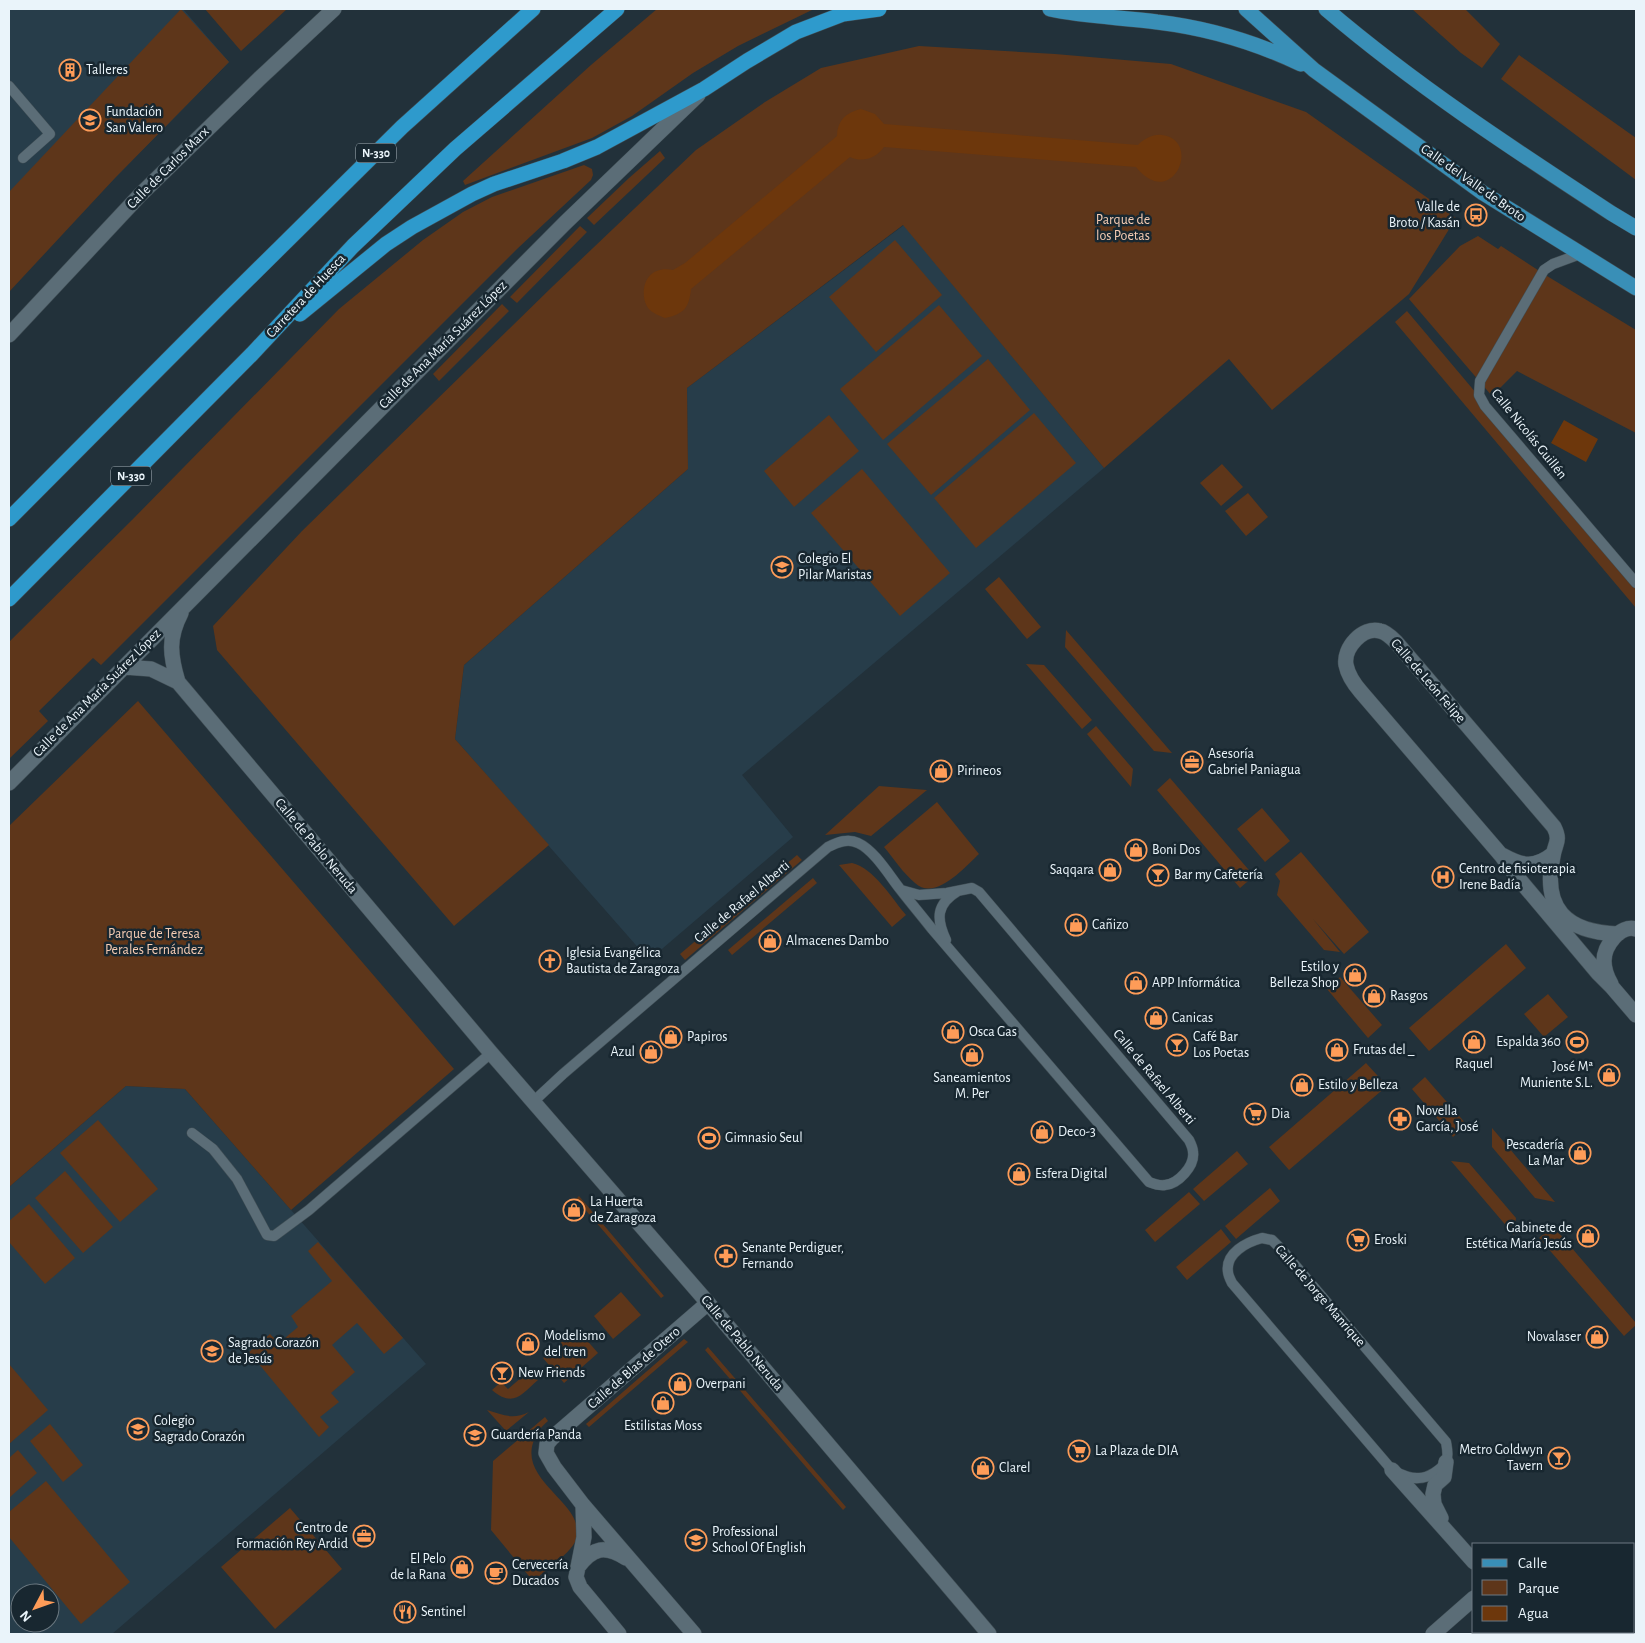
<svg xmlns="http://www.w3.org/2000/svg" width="1645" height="1643" font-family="'Alegreya Sans',sans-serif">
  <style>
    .built { fill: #273d4a; fill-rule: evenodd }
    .green { fill: #5e361a }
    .water { fill: #6d370c }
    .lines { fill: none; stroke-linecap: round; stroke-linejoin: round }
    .service-casing { stroke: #404e55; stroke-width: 11 }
    .minor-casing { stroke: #404e55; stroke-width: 16 }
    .primary-casing { stroke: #404e55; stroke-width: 16 }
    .trunk-casing { stroke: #404e55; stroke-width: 16 }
    .service { stroke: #5b6d77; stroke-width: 10 }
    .minor { stroke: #5b6d77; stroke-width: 15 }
    .primary { stroke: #398fb7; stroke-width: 15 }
    .trunk { stroke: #2e9acc; stroke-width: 15 }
    .labels { text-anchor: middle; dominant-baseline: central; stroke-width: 5; stroke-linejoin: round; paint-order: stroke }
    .shield { fill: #182730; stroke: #abb6bd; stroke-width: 1 }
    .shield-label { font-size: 12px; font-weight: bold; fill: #eaf4fa }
    .poi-label { font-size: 14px; fill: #eaf4fa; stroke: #182730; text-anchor: start }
    .street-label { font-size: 14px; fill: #eaf4fa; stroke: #182730 }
    .park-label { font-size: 14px; fill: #f6ccb3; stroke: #182730 }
  </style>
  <rect width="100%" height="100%" fill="#22313a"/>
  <path class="built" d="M9,9H183L229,62L39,255L9,288Z
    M904,225L1104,468L742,775L793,837L649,960L455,739L464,665L688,469L687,388Z
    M126,1086L185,1089L426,1364L112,1634H9V1187ZM20,1593H50V1623H20Z"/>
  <path class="green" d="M181,9L229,62L115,178L9,292V192Z
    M205,9H287L241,51Z
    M657,9H814L738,46L693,73L632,116L592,138L465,185L463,181L591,65Z
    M1412,9H1465L1500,44L1482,68L1461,53Z
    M919,46L1055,54L1171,64L1306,112L1456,218L1409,294L1272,410L1229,359L1104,468L903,225L687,388L688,469L464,665L455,739L549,845L454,926L217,650L213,626L302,531L552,287L696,150L765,102L821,68Z
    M1519,55L1636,138V180L1501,79Z
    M660,151L665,158L594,225L587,218L629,178Z
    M584,165L592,169L593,175L591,180L517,249L101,665L93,658L39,711L48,721L9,759V642L133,519L339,309L423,240L463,212L492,197Z
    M580,226L587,232L517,303L510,297Z
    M1478,236L1498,249L1501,246L1547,276L1636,330V433L1517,371L1492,396L1409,299L1460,246Z
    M895,240L942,295L876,352L829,297Z
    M502,304L509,311L439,381L433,374Z
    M939,305L982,356L883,440L840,389Z
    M1407,311L1636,583V608L1395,322Z
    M988,359L1030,410L931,495L887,444Z
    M1034,413L1076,463L976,548L934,498Z
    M829,415L859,451L794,507L764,471Z
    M1222,464L1243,487L1221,506L1200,483Z
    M862,469L950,573L900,616L811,513Z
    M1248,493L1268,517L1246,536L1225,511Z
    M999,577L1041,627L1027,639L985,589Z
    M1066,630L1172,753L1154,751L1065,647Z
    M1026,664L1044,665L1092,720L1082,729Z
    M138,701L454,1069L291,1210L185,1089L126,1086L9,1187V826Z
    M1096,726L1133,769L1131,787L1087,734Z
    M1170,778L1254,876L1240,888L1157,790Z
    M879,786L927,790L871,836L855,832L825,835Z
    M937,802L979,854C965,867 935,902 915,883C903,873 894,859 884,847Z
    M1262,808L1290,841L1265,862L1237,829Z
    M1301,852L1369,932L1344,954L1313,919L1340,952L1324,950L1277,895L1280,881L1275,874Z
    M797,855L802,860L685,960L680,954Z
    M852,863C874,868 892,899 906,915L892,927L839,865Z
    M813,878L817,883L732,955L728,950Z
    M1506,944L1526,968L1429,1051L1409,1028Z
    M1340,977L1382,1025L1368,1038L1327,989Z
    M1548,994L1568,1017L1544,1037L1524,1014Z
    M1366,1063L1387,1086L1289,1170L1269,1147Z
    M1425,1077L1467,1125L1453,1137L1412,1089Z
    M98,1120L158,1189L120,1222L60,1153Z
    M1492,1128L1555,1202L1535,1198L1492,1147Z
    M1237,1151L1248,1164L1204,1201L1193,1189Z
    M1451,1161L1469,1163L1516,1218L1514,1235Z
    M65,1171L113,1227L83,1253L35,1198Z
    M1270,1188L1280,1201L1236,1239L1225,1226Z
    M1189,1192L1200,1204L1155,1242L1145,1230Z
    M579,1196L664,1296L661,1298L576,1199Z
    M29,1204L75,1258L45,1284L9,1242V1221Z
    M1553,1226L1636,1323V1325L1624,1336L1539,1238Z
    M1221,1229L1231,1242L1187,1280L1176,1267Z
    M318,1242L403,1338L384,1354L357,1323L332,1345L355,1372L331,1393L339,1402L320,1417L329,1427L319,1437L249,1352L270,1334L279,1343L298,1327L291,1316L332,1281L308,1251Z
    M621,1292L641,1315L613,1339L594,1316Z
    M577,1329L598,1353L564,1383L543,1358Z
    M684,1339L688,1342L589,1427L586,1424Z
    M708,1347L846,1507L843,1510L705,1350Z
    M9,1364L48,1410L9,1444Z
    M529,1371L538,1380C521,1395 513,1408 492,1390L501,1382L508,1389Z
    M487,1410C503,1415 513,1420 529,1412L506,1431Z
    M545,1417L548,1421C541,1427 536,1433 533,1443C520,1484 591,1506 575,1542C569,1554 544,1572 533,1581L491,1530L493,1461Z
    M50,1424L83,1465L63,1482L30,1441Z
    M18,1450L37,1473L9,1498V1458Z
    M46,1481L130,1582L81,1624L9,1537V1512Z
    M290,1508L342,1569L275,1629L221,1567Z"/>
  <path class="water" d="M861,109L875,114L884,124L1138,145C1144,139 1153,134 1162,135C1203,140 1172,212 1136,167L884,147C876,158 863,163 850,157L691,289C689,308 684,314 665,318C660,316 652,313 648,308C646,305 644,300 644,297C642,278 654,266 673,270L685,263L837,136C837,121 846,112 861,109Z
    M1564,420L1598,439L1586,462L1551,443Z"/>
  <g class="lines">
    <g class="service-casing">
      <path id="service" d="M9,86L50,134L23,158
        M1580,254L1553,264L1544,270L1480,381L1479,395L1485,406L1636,583
        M946,940C936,919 936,904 958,891
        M534,1101L563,1074L828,847C838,842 848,838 858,843C874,850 889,875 900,889C910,902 921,915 932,929L1149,1182C1154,1184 1159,1186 1165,1185C1178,1184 1195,1166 1193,1152C1193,1148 1191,1144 1189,1140L979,892L972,888L947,893L919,895L901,890
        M192,1133L213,1149L237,1179L267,1235L274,1236L309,1210L491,1053
        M1262,1238L1272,1240L1283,1251L1446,1442C1447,1448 1449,1456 1446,1462C1441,1470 1428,1478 1419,1478C1409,1479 1400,1474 1392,1470L1232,1283C1230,1279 1228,1275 1228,1272C1225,1253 1247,1242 1262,1238Z"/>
    </g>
    <g class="minor-casing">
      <path id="minor" d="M9,335L140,195L259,79L334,9
        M124,667L151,669L178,682L491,1053L708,1303L989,1634
        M178,682C170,655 168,638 181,613
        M9,783L565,223L698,95
        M1502,855C1522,866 1534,869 1553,854
        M1618,934C1566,932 1542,909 1553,856C1555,843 1561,841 1554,827L1396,642C1392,638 1386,632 1380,631C1363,626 1343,648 1346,665C1348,675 1354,684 1361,692L1501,855L1518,878L1598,973L1612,987L1636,1015
        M1611,984C1607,977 1604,969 1604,961C1604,946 1620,924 1636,929
        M1392,1470L1474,1562
        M583,1505L584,1537L576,1577L580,1587L619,1634
        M1441,1518L1434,1504L1433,1494L1435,1485L1444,1477L1446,1462
        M578,1567C593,1547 605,1545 626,1558
        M694,1634L583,1505L554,1467L546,1453L547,1444L552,1438L708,1303
        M1433,1634L1474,1598"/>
    </g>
    <g class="primary-casing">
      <path id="primary" d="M1050,9C1086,17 1122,17 1157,22C1207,28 1257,43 1301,64
        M1246,9L1314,70L1483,193L1636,288
        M1326,9C1415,85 1513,149 1611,213L1636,228"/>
    </g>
    <g class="trunk-casing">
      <path id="trunk" d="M300,314L386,244L412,227L472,194L494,184L563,161L597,147L704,89L747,61L796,32L843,14L879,9
        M9,519L224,303L402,127L533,9
        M9,599L252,354L353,246L455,149L617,9"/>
    </g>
    <use href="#service" class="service"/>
    <use href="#minor" class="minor"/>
    <use href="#primary" class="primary"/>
    <use href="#trunk" class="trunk"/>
  </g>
  <defs>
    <g id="building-ring" transform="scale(1.125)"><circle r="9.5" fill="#182730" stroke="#fe9c58" stroke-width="1.5"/><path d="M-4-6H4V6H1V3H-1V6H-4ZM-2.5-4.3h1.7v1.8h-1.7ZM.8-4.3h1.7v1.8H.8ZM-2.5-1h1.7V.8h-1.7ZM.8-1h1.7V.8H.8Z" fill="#fe9c58"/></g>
    <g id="school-ring" transform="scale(1.125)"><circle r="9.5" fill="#182730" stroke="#fe9c58" stroke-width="1.5"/><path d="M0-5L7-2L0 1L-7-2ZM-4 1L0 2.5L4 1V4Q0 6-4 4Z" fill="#fe9c58"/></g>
    <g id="bus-ring" transform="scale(1.125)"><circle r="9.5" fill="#182730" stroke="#fe9c58" stroke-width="1.5"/><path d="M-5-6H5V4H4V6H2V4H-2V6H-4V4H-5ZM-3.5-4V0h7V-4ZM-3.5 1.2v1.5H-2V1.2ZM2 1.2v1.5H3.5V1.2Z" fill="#fe9c58"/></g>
    <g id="office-ring" transform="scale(1.125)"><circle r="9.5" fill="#182730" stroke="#fe9c58" stroke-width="1.5"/><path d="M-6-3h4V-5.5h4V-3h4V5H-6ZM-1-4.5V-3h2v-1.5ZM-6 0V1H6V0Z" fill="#fe9c58"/></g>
    <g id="shop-ring" transform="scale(1.125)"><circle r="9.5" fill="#182730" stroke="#fe9c58" stroke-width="1.5"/><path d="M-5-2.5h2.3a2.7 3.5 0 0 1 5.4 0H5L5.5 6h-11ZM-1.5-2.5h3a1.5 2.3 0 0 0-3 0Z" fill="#fe9c58"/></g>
    <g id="bar-ring" transform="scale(1.125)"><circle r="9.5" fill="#182730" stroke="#fe9c58" stroke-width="1.5"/><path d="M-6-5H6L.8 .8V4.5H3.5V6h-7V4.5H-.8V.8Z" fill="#fe9c58"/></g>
    <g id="hospital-ring" transform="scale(1.125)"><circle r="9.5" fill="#182730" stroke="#fe9c58" stroke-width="1.5"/><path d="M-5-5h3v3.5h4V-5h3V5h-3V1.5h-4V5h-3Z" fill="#fe9c58"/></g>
    <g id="church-ring" transform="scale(1.125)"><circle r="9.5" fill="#182730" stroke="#fe9c58" stroke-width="1.5"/><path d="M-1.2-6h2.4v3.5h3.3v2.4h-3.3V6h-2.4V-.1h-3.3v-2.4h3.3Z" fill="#fe9c58"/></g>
    <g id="stadium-ring" transform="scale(1.125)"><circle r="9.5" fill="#182730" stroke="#fe9c58" stroke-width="1.5"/><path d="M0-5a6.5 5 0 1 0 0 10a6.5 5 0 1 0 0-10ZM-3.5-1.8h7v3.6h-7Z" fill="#fe9c58"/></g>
    <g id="supermarket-ring" transform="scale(1.125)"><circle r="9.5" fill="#182730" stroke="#fe9c58" stroke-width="1.5"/><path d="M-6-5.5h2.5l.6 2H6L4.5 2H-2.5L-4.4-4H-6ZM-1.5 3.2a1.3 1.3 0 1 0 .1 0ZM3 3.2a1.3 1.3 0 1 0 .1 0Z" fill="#fe9c58"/></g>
    <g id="pharmacy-ring" transform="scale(1.125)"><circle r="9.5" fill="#182730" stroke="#fe9c58" stroke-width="1.5"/><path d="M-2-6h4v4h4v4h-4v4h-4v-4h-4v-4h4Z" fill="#fe9c58"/></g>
    <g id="cafe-ring" transform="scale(1.125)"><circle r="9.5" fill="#182730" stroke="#fe9c58" stroke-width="1.5"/><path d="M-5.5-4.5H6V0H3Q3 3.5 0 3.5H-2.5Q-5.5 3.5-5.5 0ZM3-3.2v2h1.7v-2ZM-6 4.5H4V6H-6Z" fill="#fe9c58"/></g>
    <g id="restaurant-ring" transform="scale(1.125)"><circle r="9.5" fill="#182730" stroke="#fe9c58" stroke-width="1.5"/><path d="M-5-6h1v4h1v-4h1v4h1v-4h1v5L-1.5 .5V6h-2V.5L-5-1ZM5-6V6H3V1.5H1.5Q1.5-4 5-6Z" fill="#fe9c58"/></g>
  </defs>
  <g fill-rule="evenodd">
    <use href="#building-ring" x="70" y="70"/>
    <use href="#school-ring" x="90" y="120"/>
    <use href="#bus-ring" x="1476" y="215"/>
    <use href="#school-ring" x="782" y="567"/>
    <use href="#office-ring" x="1192" y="762"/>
    <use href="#shop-ring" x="941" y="771"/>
    <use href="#shop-ring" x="1136" y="850"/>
    <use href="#shop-ring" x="1110" y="870"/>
    <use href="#bar-ring" x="1158" y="875"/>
    <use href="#hospital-ring" x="1443" y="877"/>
    <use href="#shop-ring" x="1076" y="925"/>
    <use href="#shop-ring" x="770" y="941"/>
    <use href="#church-ring" x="550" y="961"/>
    <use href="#shop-ring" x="1355" y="975"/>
    <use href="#shop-ring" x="1136" y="983"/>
    <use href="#shop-ring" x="1374" y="996"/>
    <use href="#shop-ring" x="1156" y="1018"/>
    <use href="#shop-ring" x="953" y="1032"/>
    <use href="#shop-ring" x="671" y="1037"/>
    <use href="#shop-ring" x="1474" y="1042"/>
    <use href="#stadium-ring" x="1577" y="1042"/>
    <use href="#bar-ring" x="1177" y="1045"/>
    <use href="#shop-ring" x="1337" y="1050"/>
    <use href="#shop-ring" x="651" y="1052"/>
    <use href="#shop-ring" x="972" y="1055"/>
    <use href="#shop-ring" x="1609" y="1075"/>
    <use href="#shop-ring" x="1302" y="1085"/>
    <use href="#supermarket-ring" x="1255" y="1114"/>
    <use href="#pharmacy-ring" x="1400" y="1119"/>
    <use href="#shop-ring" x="1042" y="1132"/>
    <use href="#stadium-ring" x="709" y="1138"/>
    <use href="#shop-ring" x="1580" y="1153"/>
    <use href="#shop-ring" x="1019" y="1174"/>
    <use href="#shop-ring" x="574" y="1210"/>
    <use href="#shop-ring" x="1588" y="1236"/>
    <use href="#supermarket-ring" x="1358" y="1240"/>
    <use href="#pharmacy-ring" x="726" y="1256"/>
    <use href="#shop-ring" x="1597" y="1337"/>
    <use href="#shop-ring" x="528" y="1344"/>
    <use href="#school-ring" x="212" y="1351"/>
    <use href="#bar-ring" x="502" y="1373"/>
    <use href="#shop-ring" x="680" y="1384"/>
    <use href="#shop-ring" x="663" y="1403"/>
    <use href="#school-ring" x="138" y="1429"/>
    <use href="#school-ring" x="475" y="1435"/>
    <use href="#supermarket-ring" x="1079" y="1451"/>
    <use href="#bar-ring" x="1559" y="1458"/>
    <use href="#shop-ring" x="983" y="1468"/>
    <use href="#office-ring" x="364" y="1536"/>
    <use href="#school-ring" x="696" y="1540"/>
    <use href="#shop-ring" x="462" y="1567"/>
    <use href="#cafe-ring" x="496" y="1573"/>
    <use href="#restaurant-ring" x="405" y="1612"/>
  </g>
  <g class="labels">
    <g class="shield">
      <rect x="356" y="143.5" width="40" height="19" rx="4"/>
      <rect x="111" y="466.5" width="40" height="19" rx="4"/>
    </g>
    <g class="shield-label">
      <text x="376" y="153">N-330</text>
      <text x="131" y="476">N-330</text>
    </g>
    <g class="poi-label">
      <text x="86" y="70">Talleres</text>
      <text x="106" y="112">Fundación<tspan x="106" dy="16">San Valero</tspan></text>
      <text x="1460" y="207" text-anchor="end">Valle de<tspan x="1460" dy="16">Broto / Kasán</tspan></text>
      <text x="798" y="559">Colegio El<tspan x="798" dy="16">Pilar Maristas</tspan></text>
      <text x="1208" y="754">Asesoría<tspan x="1208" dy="16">Gabriel Paniagua</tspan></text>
      <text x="957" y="771">Pirineos</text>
      <text x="1152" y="850">Boni Dos</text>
      <text x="1459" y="869">Centro de fisioterapia<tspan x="1459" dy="16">Irene Badía</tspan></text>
      <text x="1094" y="870" text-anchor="end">Saqqara</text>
      <text x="1174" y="875">Bar my Cafetería</text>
      <text x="1092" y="925">Cañizo</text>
      <text x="786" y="941">Almacenes Dambo</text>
      <text x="566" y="953">Iglesia Evangélica<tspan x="566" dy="16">Bautista de Zaragoza</tspan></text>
      <text x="1339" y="967" text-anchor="end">Estilo y<tspan x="1339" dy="16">Belleza Shop</tspan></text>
      <text x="1152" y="983">APP Informática</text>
      <text x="1390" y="996">Rasgos</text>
      <text x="1172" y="1018">Canicas</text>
      <text x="969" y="1032">Osca Gas</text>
      <text x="687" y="1037">Papiros</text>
      <text x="1193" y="1037">Café Bar<tspan x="1193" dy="16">Los Poetas</tspan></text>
      <text x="1561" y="1042" text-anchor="end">Espalda 360</text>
      <text x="1353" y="1050">Frutas del _</text>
      <text x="635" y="1052" text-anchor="end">Azul</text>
      <text x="1474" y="1064" text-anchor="middle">Raquel</text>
      <text x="1593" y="1067" text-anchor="end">José Mª<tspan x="1593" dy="16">Muniente S.L.</tspan></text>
      <text x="972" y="1078" text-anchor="middle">Saneamientos<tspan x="972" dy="16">M. Per</tspan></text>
      <text x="1318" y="1085">Estilo y Belleza</text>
      <text x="1416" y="1111">Novella<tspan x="1416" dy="16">García, José</tspan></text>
      <text x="1271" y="1114">Dia</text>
      <text x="1058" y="1132">Deco-3</text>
      <text x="725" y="1138">Gimnasio Seul</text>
      <text x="1564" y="1145" text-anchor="end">Pescadería<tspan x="1564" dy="16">La Mar</tspan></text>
      <text x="1035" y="1174">Esfera Digital</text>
      <text x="590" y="1202">La Huerta<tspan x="590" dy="16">de Zaragoza</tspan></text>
      <text x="1572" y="1228" text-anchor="end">Gabinete de<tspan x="1572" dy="16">Estética María Jesús</tspan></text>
      <text x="1374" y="1240">Eroski</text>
      <text x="742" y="1248">Senante Perdiguer,<tspan x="742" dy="16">Fernando</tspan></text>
      <text x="544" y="1336">Modelismo<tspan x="544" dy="16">del tren</tspan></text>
      <text x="1581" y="1337" text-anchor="end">Novalaser</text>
      <text x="228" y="1343">Sagrado Corazón<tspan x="228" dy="16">de Jesús</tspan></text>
      <text x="518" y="1373">New Friends</text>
      <text x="696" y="1384">Overpani</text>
      <text x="154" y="1421">Colegio<tspan x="154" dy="16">Sagrado Corazón</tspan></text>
      <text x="663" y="1426" text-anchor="middle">Estilistas Moss</text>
      <text x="491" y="1435">Guardería Panda</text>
      <text x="1543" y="1450" text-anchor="end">Metro Goldwyn<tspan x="1543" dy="16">Tavern</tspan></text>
      <text x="1095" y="1451">La Plaza de DIA</text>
      <text x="999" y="1468">Clarel</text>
      <text x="348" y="1528" text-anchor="end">Centro de<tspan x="348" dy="16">Formación Rey Ardid</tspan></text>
      <text x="712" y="1532">Professional<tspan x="712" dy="16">School Of English</tspan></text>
      <text x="446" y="1559" text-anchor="end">El Pelo<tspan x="446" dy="16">de la Rana</tspan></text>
      <text x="512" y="1565">Cervecería<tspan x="512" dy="16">Ducados</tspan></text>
      <text x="421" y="1612">Sentinel</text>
    </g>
    <g class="street-label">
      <text transform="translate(168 168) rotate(-45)">Calle de Carlos Marx</text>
      <text transform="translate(1473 183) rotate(35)">Calle del Valle de Broto</text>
      <text transform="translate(306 296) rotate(-47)">Carretera de Huesca</text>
      <text transform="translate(443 345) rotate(-45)">Calle de Ana María Suárez López</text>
      <text transform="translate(1529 434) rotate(51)">Calle Nicolás Guillén</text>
      <text transform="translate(1428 681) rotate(49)">Calle de León Felipe</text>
      <text transform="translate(97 693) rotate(-45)">Calle de Ana María Suárez López</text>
      <text transform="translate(316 846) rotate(50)">Calle de Pablo Neruda</text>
      <text transform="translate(742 902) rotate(-40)">Calle de Rafael Alberti</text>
      <text transform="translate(1154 1077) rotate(50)">Calle de Rafael Alberti</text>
      <text transform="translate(1320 1296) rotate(49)">Calle de Jorge Manrique</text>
      <text transform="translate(742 1343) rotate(50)">Calle de Pablo Neruda</text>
      <text transform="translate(634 1368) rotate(-41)">Calle de Blas de Otero</text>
    </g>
    <g class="park-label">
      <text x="1123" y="220">Parque de<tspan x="1123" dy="16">los Poetas</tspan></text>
      <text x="154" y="934">Parque de Teresa<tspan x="154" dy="16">Perales Fernández</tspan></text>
    </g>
  </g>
  <rect width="1645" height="1643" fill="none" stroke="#eaf4fa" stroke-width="20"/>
  <rect x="1472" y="1543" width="162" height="90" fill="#182730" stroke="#6c7981"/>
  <rect x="1482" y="1559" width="25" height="8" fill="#398fb7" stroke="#6c7981"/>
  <text x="1518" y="1568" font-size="15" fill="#eaf4fa">Calle</text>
  <rect x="1482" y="1580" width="25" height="15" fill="#5e361a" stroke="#6c7981"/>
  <text x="1518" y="1593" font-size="15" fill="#eaf4fa">Parque</text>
  <rect x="1482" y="1606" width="25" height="15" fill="#6d370c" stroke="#6c7981"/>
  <text x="1518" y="1618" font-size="15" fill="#eaf4fa">Agua</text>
  <g transform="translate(35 1608) rotate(229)"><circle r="24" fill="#182730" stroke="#6c7981"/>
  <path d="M0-4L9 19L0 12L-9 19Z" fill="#fe9c58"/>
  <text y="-8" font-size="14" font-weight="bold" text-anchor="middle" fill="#eaf4fa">N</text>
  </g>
</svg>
